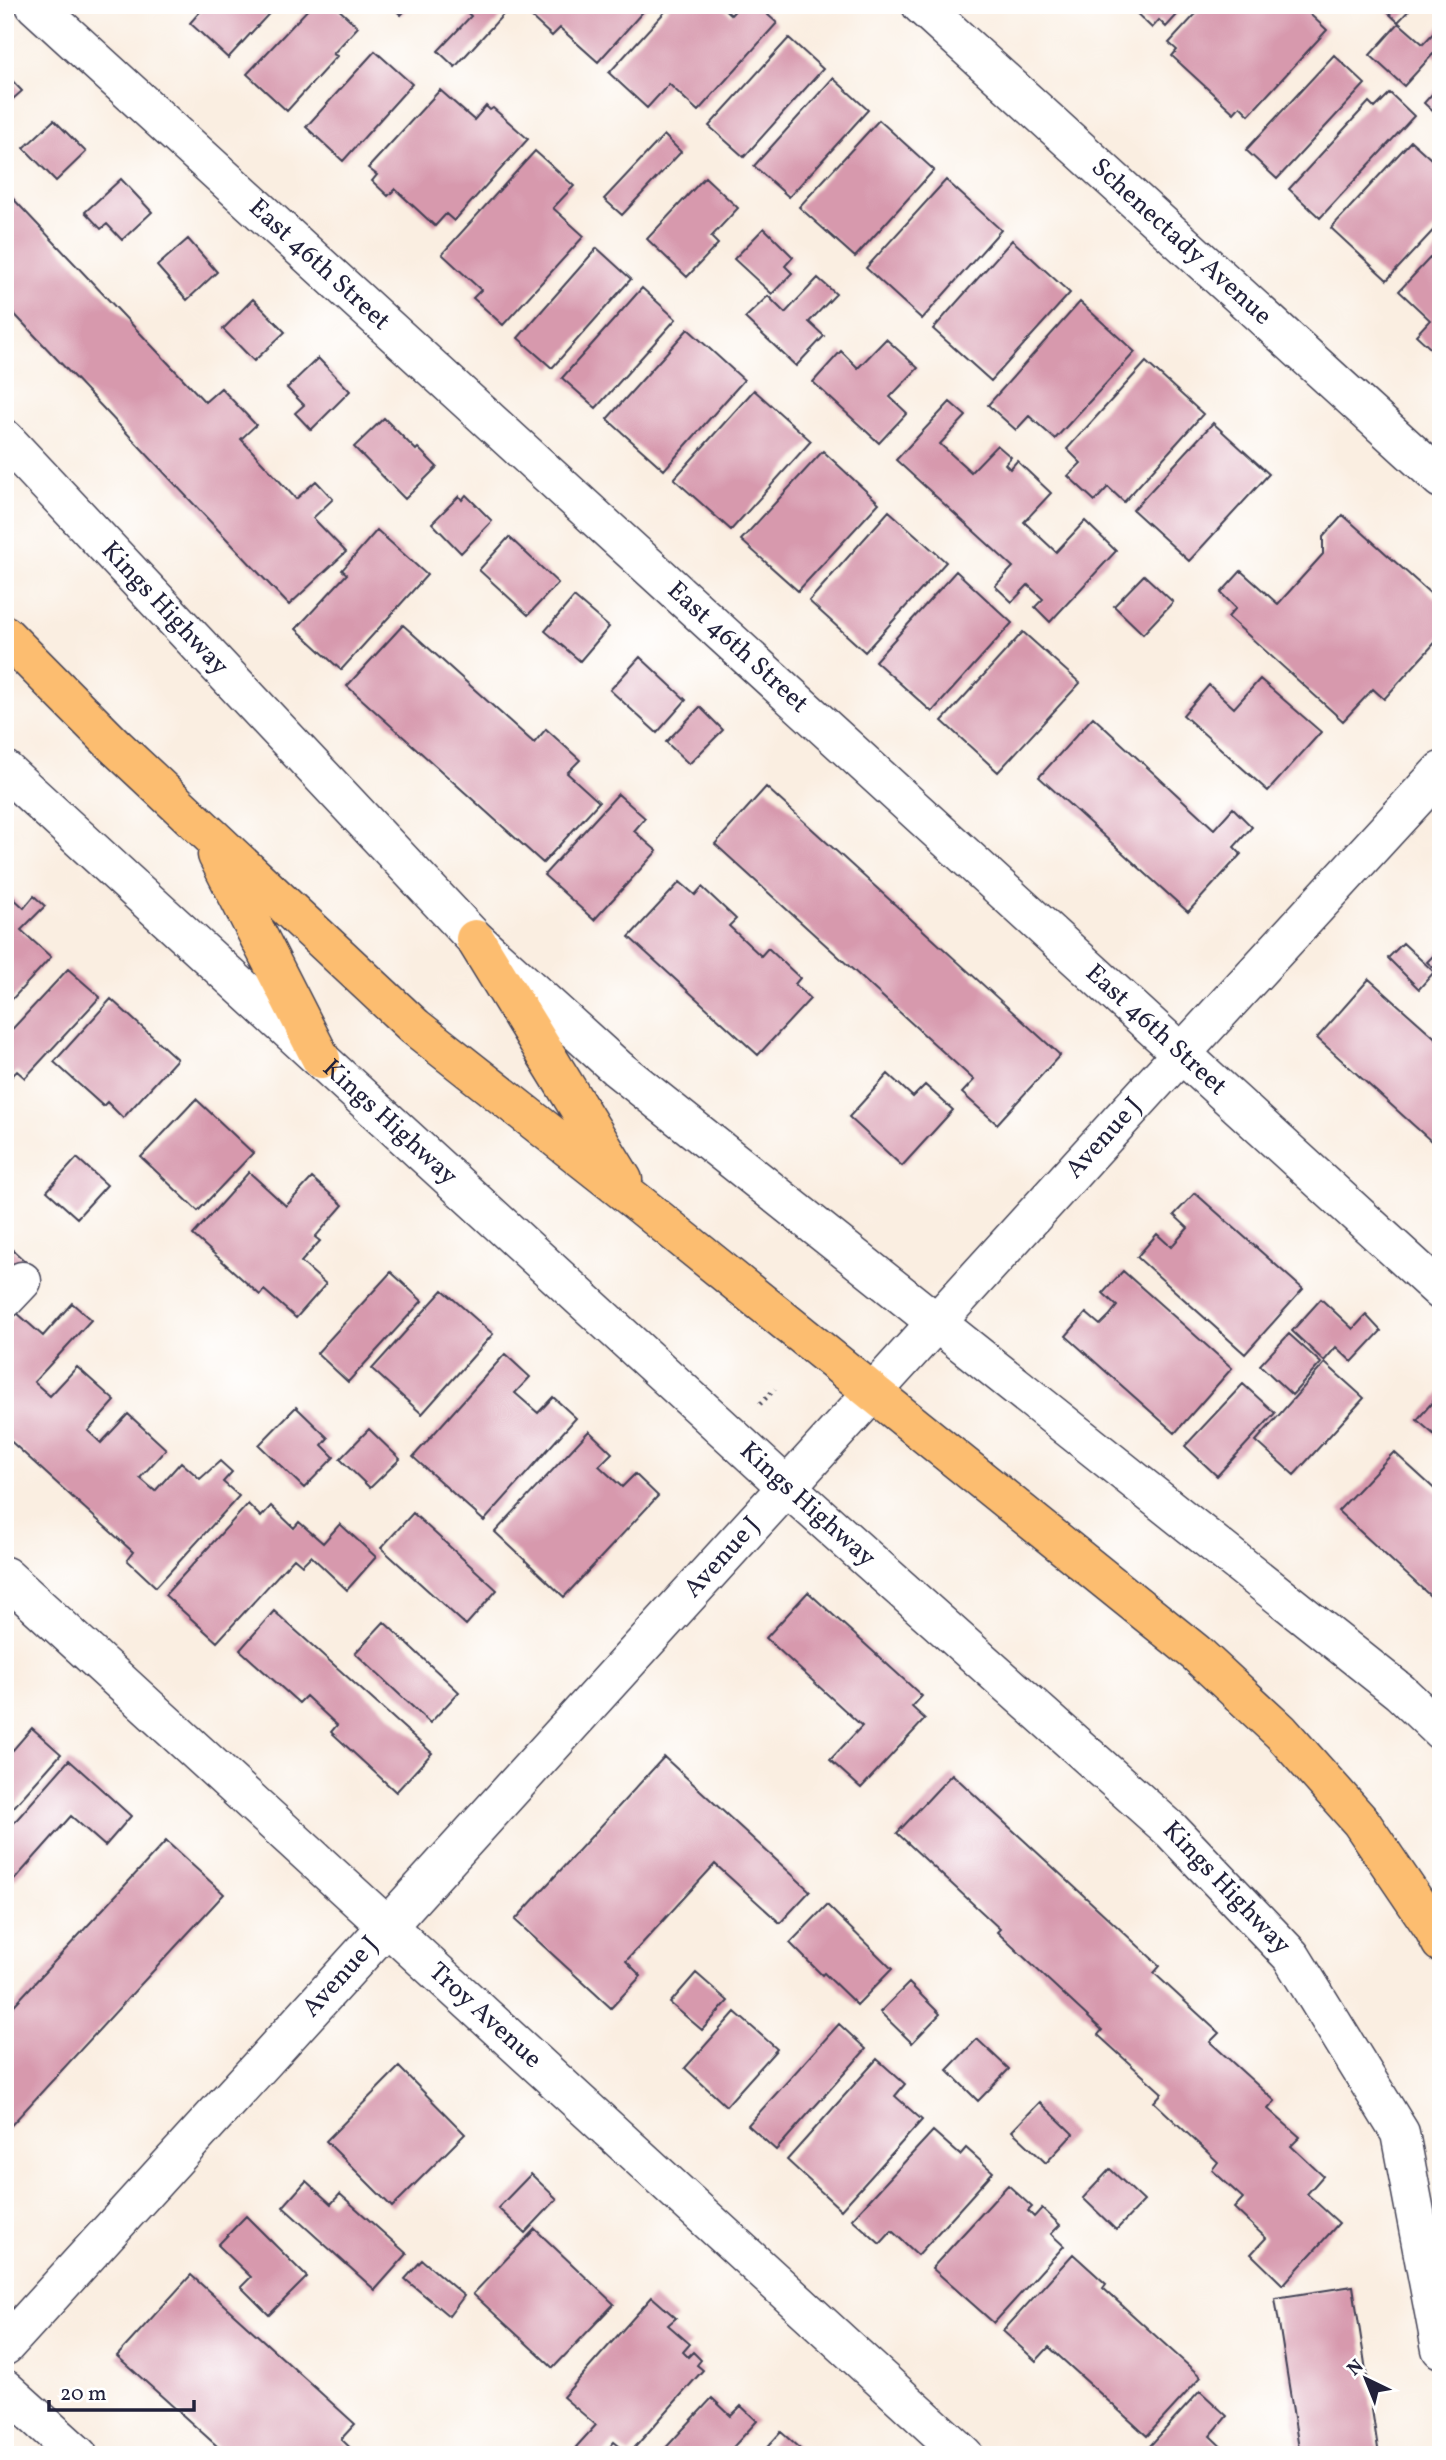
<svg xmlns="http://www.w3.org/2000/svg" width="1446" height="2460" font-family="Vollkorn,serif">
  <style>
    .building { fill: #d799ad }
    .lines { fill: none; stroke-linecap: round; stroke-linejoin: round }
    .minor-casing { stroke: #424154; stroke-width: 41 }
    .major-casing { stroke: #424154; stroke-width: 41 }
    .path { stroke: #424154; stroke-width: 4.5; stroke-dasharray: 2 5; stroke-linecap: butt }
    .minor { stroke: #fff; stroke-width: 38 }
    .major { stroke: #fcbd6f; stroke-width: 38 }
    .labels { text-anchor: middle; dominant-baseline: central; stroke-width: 5; stroke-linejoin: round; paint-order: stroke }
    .street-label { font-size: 26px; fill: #22223b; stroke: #fff }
  </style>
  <rect width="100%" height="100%" fill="#fff"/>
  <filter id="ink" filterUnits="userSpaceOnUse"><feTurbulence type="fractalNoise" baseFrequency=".0143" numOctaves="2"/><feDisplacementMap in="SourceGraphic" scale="14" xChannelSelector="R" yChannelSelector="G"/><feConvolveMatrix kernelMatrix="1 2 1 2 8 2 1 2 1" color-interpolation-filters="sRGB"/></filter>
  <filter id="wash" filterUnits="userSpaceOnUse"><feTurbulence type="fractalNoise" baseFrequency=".00686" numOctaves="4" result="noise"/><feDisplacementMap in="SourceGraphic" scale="28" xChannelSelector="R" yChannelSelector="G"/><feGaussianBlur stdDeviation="1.57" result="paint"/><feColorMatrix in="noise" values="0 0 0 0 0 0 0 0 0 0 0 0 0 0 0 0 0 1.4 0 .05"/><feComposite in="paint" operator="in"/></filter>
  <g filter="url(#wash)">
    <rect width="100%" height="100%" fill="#faeee1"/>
    <g id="blocks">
      <path class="building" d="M206,5H277L228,58L190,23Z
        M312,5H334L358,27L333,54L337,56L287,111L247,74Z
        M390,5H410L401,15Z
        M459,5H512L455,67L438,51L471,16Z
        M518,5H649L598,62L560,28L552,36Z
        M671,5H720L731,15L740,5H757L777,23L698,111L669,84L647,108L609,73Z
        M1128,5H1186L1166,27L1159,20L1152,28Z
        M1204,5H1300L1327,30L1249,115L1240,106L1234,113L1172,56L1177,50L1169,43Z
        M1384,5H1414L1398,22L1382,7Z
        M1399,23L1423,44L1441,25V58L1440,60L1433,54L1404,86L1370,55Z
        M789,38L823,69L744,157L709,126Z
        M375,51L412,84L343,161L306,127Z
        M1334,55L1365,84L1277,179L1246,150Z
        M5,73L22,91L5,106Z
        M833,78L868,110L789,197L754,166Z
        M1441,84V119L1424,103Z
        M440,90L474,120L486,106L490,110L493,108L528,139L454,221L446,214L435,226L395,189L388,196L372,181L377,175L368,168Z
        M1390,93L1414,116L1320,218L1289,189L1369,102L1375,108Z
        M54,120L86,152L56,181L24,148Z
        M879,120L934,170L855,257L799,207Z
        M664,135L681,152L622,215L604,199Z
        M1411,141L1441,168V222L1387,280L1331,228Z
        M535,151L574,186L553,208L584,236L503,325L473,298L481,290L442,254Z
        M705,177L738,208L711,237L718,244L687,277L647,239Z
        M121,179L152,212L122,240L107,224L101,229L85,212Z
        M946,180L1001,230L922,319L866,268Z
        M5,190L205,402L221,388L256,425L241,439L296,499L316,481L333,499L313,518L346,552L289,605L5,304Z
        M764,228L793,257L785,266L792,273L772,294L734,259Z
        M188,239L217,272L187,300L157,266Z
        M1012,240L1070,293L991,381L933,329Z
        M1441,246V358L1416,335L1430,320L1399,291Z
        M597,248L631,279L552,368L518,338Z
        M818,278L836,294L809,322L824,336L796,366L745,318L768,296L785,313Z
        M642,288L676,319L596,408L562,378Z
        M253,299L285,332L254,361L223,329Z
        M1080,302L1135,352L1055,439L1029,416L1016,430L988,405Z
        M688,329L744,380L664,470L607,419Z
        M886,339L918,368L890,397L907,413L879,443L813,382L841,351L858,368Z
        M318,358L350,391L311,430L295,413L304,405L287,388Z
        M1146,362L1203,414L1124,502L1108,487L1095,501L1068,476L1081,463L1067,449Z
        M754,390L811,441L731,530L674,479Z
        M950,402L966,416L940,444L971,472L997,445L1011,457L1005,464L1010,469L1017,461L1051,493L1024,522L1056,552L1085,521L1116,551L1050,622L1035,607L1043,599L1028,585L1012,602L995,586L1013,567L896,460Z
        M384,418L416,450L418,448L437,467L405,499L354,447Z
        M1213,423L1269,474L1189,561L1133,510Z
        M823,451L879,503L798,591L741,540Z
        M466,495L492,521L461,553L432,523L459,496L462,500Z
        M889,511L946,562L865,652L809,601Z
        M1343,515L1441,603V636L1384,699L1373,689L1343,721L1228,617L1236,608L1221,593L1241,571L1278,604L1323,554V537Z
        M377,530L427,575L341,670L296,629L347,574L342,570Z
        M509,537L558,583L528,615L479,570Z
        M956,571L1012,623L932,712L875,661Z
        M1144,575L1173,602L1143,634L1114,606Z
        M574,597L609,627L580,661L545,631Z
        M403,625L534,743L546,729L580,760L567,773L599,802L543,863L347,686Z
        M1023,632L1080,683L998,772L942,721Z
        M640,657L686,700L657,733L610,690Z
        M1260,679L1321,732L1268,791L1183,715L1209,685L1234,708Z
        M700,707L723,730L689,764L666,742Z
        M1093,717L1214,829L1233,808L1252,827L1234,847L1241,854L1188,912L1039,777Z
        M766,787L1060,1055L997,1124L962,1093L974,1080L715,844Z
        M618,794L645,818L634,831L657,851L594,920L544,875Z
        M680,882L695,895L702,887L736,919L729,926L761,956L768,948L800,978L795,984L810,999L758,1055L629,937Z
        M10,895L24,908L34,896L45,906L21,930L51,957L5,1007V901Z
        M1403,943L1434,972L1419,989L1388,958Z
        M1441,948V974L1427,962Z
        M68,969L100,997L25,1078L17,1071L8,1080L5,1078V1037Z
        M1369,979L1441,1043V1150L1317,1038Z
        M111,999L177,1059L123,1118L107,1102L103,1106L54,1062Z
        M888,1074L913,1097L925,1085L953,1110L902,1166L849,1117Z
        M196,1099L253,1153L198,1211L141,1157Z
        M77,1158L107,1185L77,1218L47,1191Z
        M249,1172L286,1206L312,1178L343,1205L315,1237L320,1241L301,1262L326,1284L296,1318L264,1290L260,1295L193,1235Z
        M1195,1193L1303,1289L1245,1354L1137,1257L1157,1234L1171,1247L1180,1237L1188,1228L1174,1215Z
        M5,1243L25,1261L5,1283Z
        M1123,1271L1232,1368L1175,1433L1066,1336L1086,1313L1100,1325L1109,1316L1117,1306L1103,1293Z
        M391,1272L422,1301L348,1382L317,1353Z
        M443,1290L493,1334L422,1414L372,1369Z
        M1321,1299L1353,1329L1366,1315L1381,1331L1352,1362L1336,1347L1324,1361L1292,1331Z
        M72,1303L91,1320L34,1382L50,1396L77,1367L115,1401L88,1431L101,1443L128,1414L166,1449L140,1478L155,1491L181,1462L200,1479L220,1461L232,1472L223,1482L239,1496L156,1587L127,1560L133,1552L5,1436V1326L17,1313L43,1336Z
        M1289,1334L1321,1363L1292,1395L1260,1365Z
        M505,1354L530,1377L515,1393L538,1413L553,1397L576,1418L484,1521L413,1457Z
        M1325,1363L1364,1398L1294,1475L1256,1441Z
        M1243,1384L1275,1413L1217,1476L1185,1446Z
        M1441,1392V1435L1438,1438L1417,1420Z
        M296,1407L328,1438L322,1445L334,1457L304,1488L259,1445Z
        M369,1429L400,1459L370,1488L340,1459Z
        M589,1431L612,1453L599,1466L622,1487L635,1474L658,1496L564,1597L495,1532Z
        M1394,1452L1441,1495V1606L1338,1511Z
        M248,1504L261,1517L271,1506L294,1528L299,1522L323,1543L340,1524L376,1557L347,1590L311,1556L302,1565L294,1558L217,1642L165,1595Z
        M413,1513L497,1590L466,1625L381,1548Z
        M808,1592L922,1696L912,1707L925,1719L861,1788L830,1760L862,1726L766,1638Z
        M274,1611L432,1753L396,1792L331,1732L337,1725L306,1696L299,1703L240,1650Z
        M384,1622L459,1692L430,1723L355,1653Z
        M32,1728L61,1754L5,1817V1759Z
        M664,1757L810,1891L780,1923L715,1864L626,1961L641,1976L611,2008L515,1920Z
        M69,1760L131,1816L105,1846L71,1816L15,1879L5,1870V1833Z
        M952,1774L1160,1966L1154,1973L1219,2033L1210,2042L1275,2101L1268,2109L1300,2137L1291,2146L1323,2176L1307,2194L1339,2223L1283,2285L1251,2254L1266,2238L1234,2208L1243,2198L1212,2170L1218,2162L1154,2102L1162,2093L1098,2035L1102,2030L997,1932L1000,1929L897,1833Z
        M166,1841L224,1894L5,2132V2015Z
        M827,1905L892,1969L857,2005L824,1973L822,1975L790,1943Z
        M696,1973L728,2001L702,2030L670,2003Z
        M909,1983L940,2014L912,2043L880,2012Z
        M735,2012L777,2049L726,2106L685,2068Z
        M839,2024L866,2049L776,2150L748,2125Z
        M977,2039L1009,2069L978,2101L947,2070Z
        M877,2059L905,2084L895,2096L922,2120L841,2210L787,2160Z
        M399,2067L465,2134L392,2207L326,2141Z
        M1040,2102L1073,2134L1046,2163L1012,2131Z
        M933,2131L960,2155L966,2148L993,2172L918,2255L892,2231L880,2244L852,2219Z
        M1110,2169L1144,2201L1116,2230L1083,2198Z
        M531,2174L557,2199L525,2233L498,2208Z
        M306,2181L331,2204L340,2194L407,2254L375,2290L283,2207Z
        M1008,2185L1032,2207L1028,2211L1034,2217L1042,2208L1060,2225L1051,2234L1064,2246L994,2323L932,2268Z
        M246,2216L307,2277L269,2315L241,2287L251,2277L218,2245Z
        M535,2229L614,2304L553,2368L473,2294Z
        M1073,2254L1106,2284L1103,2288L1201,2377L1147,2436L1049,2347L1036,2361L1003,2331Z
        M422,2260L464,2296L449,2316L405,2279Z
        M191,2275L355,2424L341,2439L358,2455H227L117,2356Z
        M1353,2286L1379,2455H1300L1275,2298Z
        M652,2297L676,2318L668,2325L690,2344L683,2352L688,2357L693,2352L701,2360L697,2365L703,2370L629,2454L614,2442L603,2455H584L576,2447L596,2425L563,2397Z
        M1200,2391L1227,2416L1210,2436L1230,2455H1158L1149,2447Z
        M712,2398L731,2416L741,2406L757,2421L726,2455H659Z
        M781,2432L807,2455H760Z"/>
    </g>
  </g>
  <g filter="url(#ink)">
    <use href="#blocks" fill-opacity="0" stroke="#424154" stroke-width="2"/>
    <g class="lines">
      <g class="minor-casing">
        <g id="minor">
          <path id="s1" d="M35,5L1441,1291"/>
          <path id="s2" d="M921,5L1441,479"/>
          <path id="s3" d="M5,439L475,939L617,1068L1400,1692L1441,1731"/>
          <path id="s4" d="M5,770L787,1487L1171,1830L1291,1956L1400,2133L1441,2349"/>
          <path d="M5,1299L22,1281"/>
          <path id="s5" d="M5,1576L964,2455"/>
          <path id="s6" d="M5,2346L1147,1091L1441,771"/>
          <path d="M5,2389L78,2455"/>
        </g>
      </g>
      <g class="major-casing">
        <path id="major" d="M5,635L114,745L415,1027L637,1202L1196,1653L1281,1732L1361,1822L1433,1928L1441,1943
          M217,855L321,1059
          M475,939L623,1180"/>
      </g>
      <path class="path" d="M760,1404L775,1389"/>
      <use href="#minor" class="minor"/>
      <use href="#major" class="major"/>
    </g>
  </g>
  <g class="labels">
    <g class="street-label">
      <text stroke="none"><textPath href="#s2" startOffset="352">Schenectady Avenue</textPath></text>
      <text stroke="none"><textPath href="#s1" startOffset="385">East 46th Street</textPath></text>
      <text stroke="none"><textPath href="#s3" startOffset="233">Kings Highway</textPath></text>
      <text stroke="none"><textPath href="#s1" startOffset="952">East 46th Street</textPath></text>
      <text stroke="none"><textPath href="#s1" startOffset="1519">East 46th Street</textPath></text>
      <text stroke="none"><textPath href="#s4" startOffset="522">Kings Highway</textPath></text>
      <text stroke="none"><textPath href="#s6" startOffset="1633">Avenue J</textPath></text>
      <text stroke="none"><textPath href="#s4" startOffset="1088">Kings Highway</textPath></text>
      <text stroke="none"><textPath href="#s6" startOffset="1066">Avenue J</textPath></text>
      <text stroke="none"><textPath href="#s4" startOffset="1656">Kings Highway</textPath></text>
      <text stroke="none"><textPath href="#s6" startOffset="499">Avenue J</textPath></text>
      <text stroke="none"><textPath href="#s5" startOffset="651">Troy Avenue</textPath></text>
    </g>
  </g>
  <rect width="1446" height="2460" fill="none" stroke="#fff" stroke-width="28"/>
  <g transform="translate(1366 2379) rotate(317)" stroke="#ffffff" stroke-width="5" paint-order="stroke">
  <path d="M0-5L12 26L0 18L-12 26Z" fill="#22223b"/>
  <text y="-10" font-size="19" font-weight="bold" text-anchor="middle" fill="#22223b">N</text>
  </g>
  <path d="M49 2400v10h145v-10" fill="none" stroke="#22223b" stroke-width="3.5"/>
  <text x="60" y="2400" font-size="21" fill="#22223b" stroke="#ffffff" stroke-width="5" paint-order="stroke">20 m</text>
</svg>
